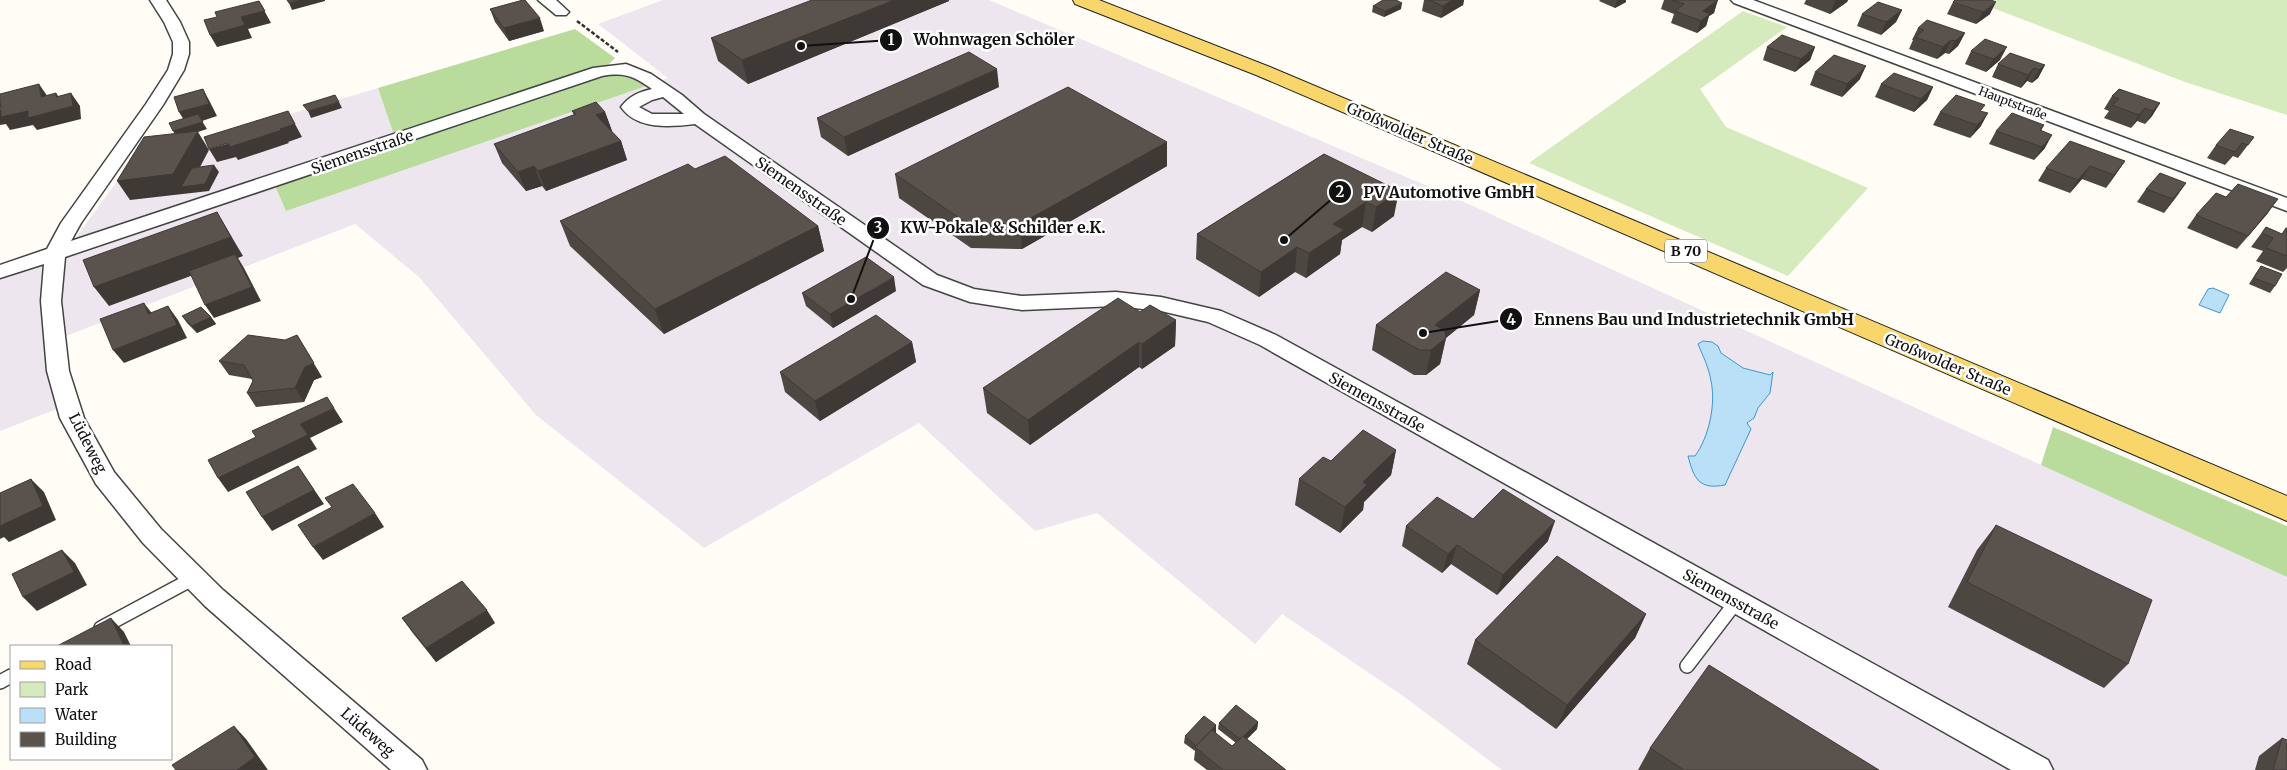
<svg xmlns="http://www.w3.org/2000/svg" width="2287" height="770" font-family="Merriweather,serif">
  <style>
    .industrial { fill: #eee6ef }
    .green { fill: #d5ebbd }
    .forest { fill: #b9dc9c }
    .water { fill: #b9e0f7; stroke: #3f96cf }
    .lines { fill: none; stroke-linecap: round; stroke-linejoin: round }
    .lane-casing { stroke: #444; stroke-width: 16 }
    .street-casing { stroke: #444; stroke-width: 3 }
    .primary-casing { stroke: #222; stroke-width: 2 }
    .path { stroke: #333; stroke-width: 2.5; stroke-dasharray: 4 2; stroke-linecap: butt }
    .lane { stroke: #fff; stroke-width: 13 }
    .street { fill: #fff; fill-rule: evenodd }
    .primary { fill: #f9d66b; fill-rule: evenodd }
    .wall { fill: #4d4742 }
    .shaded-wall { fill: #3f3936 }
    .building { fill: #5a524d; stroke: #3f3936 }
    .labels { text-anchor: middle; dominant-baseline: central; stroke-width: 5; stroke-linejoin: round; paint-order: stroke }
    .far-street-label { font-size: 12px; fill: #111; stroke: #fff }
    .shield { fill: #fff; stroke: #585858; stroke-width: 1 }
    .shield-label { font-size: 14px; font-weight: bold; fill: #111 }
    .street-label { font-size: 15px; fill: #111; stroke: #fff }
    .leader { fill: none; stroke: #111; stroke-width: 2 }
    .callout-dot { fill: #111; stroke: #fff; stroke-width: 2 }
    .mark-label { font-size: 15px; text-anchor: middle; font-weight: bold; fill: #fff }
    .callout-label { font-size: 16px; text-anchor: middle; font-weight: bold; fill: #111; stroke: #fff; stroke-width: 5; stroke-linejoin: round; paint-order: stroke }
  </style>
  <rect width="100%" height="100%" fill="#fffdf5"/>
  <path class="industrial" d="M663,0H989L1451,196L2287,577V770H1502L1403,696L1282,614L1255,644L1097,513L1035,531L919,423L704,548L536,415L419,277L355,224L43,345L62,407L0,431V265L74,240L132,161L378,88L394,135L270,174L286,211L668,78L598,24Z"/>
  <path class="green" d="M1972,0H2287V115L2185,82Z
    M1743,11L1787,27L1700,89L1726,127L1868,188L1788,276L1529,163Z"/>
  <path class="forest" d="M575,29L615,58L607,66L582,71L394,135L378,88Z
    M619,73L646,86L286,211L275,186L605,74Z
    M2053,427L2287,526V577L2041,465Z"/>
  <path class="water" d="M2213,288L2229,295L2220,313L2199,305L2208,289Z
    M1703,341L1712,342L1718,346L1721,353L1743,368L1770,375L1773,372L1770,393L1758,408L1754,418L1747,423L1751,429L1725,485C1699,490 1694,479 1688,456H1695C1709,437 1716,404 1711,381C1709,368 1703,356 1698,344Z"/>
  <g class="lines">
    <g class="lane-casing">
      <path id="lane" d="M101,628L194,578
        M1687,666L1736,602
        M0,682L11,676"/>
    </g>
    <g class="street-casing">
      <path id="street" d="M150,0H166L180,22L189,42V54L184,70L163,105L81,223L71,241L593,68L626,64L651,74L682,95L704,114L937,275L974,289L1022,296L1116,292L1161,297L1221,311L1276,335L2048,760L2053,770H2011L1260,345L1208,322L1161,311L1116,306L1022,310L970,302L923,285L695,124C670,127 637,130 621,107C629,96 639,92 652,89C633,76 625,72 602,76L65,257L61,301L69,371L84,418L114,472L161,529L223,590L422,760L427,770H391L205,606L143,543L96,484L60,418L47,371L41,301L44,264L0,278V265L47,249L61,223L146,104L168,70L173,54V42L164,22ZM663,97L684,114H652L639,107L652,100Z
        M538,0H556L569,12L566,15H556Z
        M1731,0H1753L2287,198V211L1734,3Z"/>
    </g>
    <g class="primary-casing">
      <path id="primary" d="M1073,0H1099L1270,67L2287,496V521L1382,129L1256,75L1075,4Z"/>
    </g>
    <path class="path" d="M577,21L618,52"/>
    <use href="#lane" class="lane"/>
    <use href="#street" class="street"/>
    <use href="#primary" class="primary"/>
  </g>
  <path class="wall" d="M1424,0H1464L1463,5L1441,18L1422,11Z
    M1600,0H1626V2L1615,8L1599,1Z
    M1664,0H1717L1714,13L1709,16L1706,26L1697,33L1671,23L1674,14L1661,9Z
    M1806,0H1848L1847,2L1830,14L1804,4Z
    M949,1L748,84L718,61L711,38Z
    M1953,2L1990,14L1976,24L1947,14Z
    M1373,6L1401,9L1384,17L1372,12Z
    M490,9L544,31L509,41L495,22Z
    M1902,10L1896,22L1881,35L1857,26L1862,14Z
    M1918,28L1965,33L1958,46L1949,54L1945,53L1937,59L1909,49L1913,40H1912Z
    M1767,47H1815L1810,60L1795,72L1763,60Z
    M1971,51L2000,60L1986,72L1965,64Z
    M1998,64L2045,65L2038,78L2032,83L2027,81L2021,88L1992,77Z
    M1815,72L1860,79L1842,97L1810,85Z
    M1881,84L1933,87L1927,100L1914,112L1875,97Z
    M999,87L848,156L821,137L817,118Z
    M2112,96L2160,103L2152,116L2145,124L2137,121L2131,128L2104,118L2109,111L2104,109Z
    M572,111L605,112L612,131H611L621,141L627,160L546,191L542,186L526,191L502,163L494,144L574,115Z
    M1940,112L1981,126L1970,138L1933,125Z
    M2044,125L2041,131L2045,148L2034,160L1989,144L1996,131Z
    M2254,137L2238,158L2233,156L2225,165L2207,158L2216,145Z
    M1167,142V166L1022,249L971,248L899,198L895,174Z
    M1324,154L1394,216L1372,232L1362,227L1342,240L1340,254L1306,278L1295,272L1259,297L1196,259L1197,234Z
    M2125,161L2116,174L2106,188L2082,179L2070,193L2038,181L2046,168Z
    M695,169L818,226L824,251L664,334L570,246L560,221Z
    M2186,183L2164,213L2137,202L2146,189Z
    M2226,197L2268,213L2237,249L2187,228L2196,215Z
    M2266,227L2282,234L2286,228H2287V268L2283,272L2256,261L2263,251L2251,247Z
    M2261,266L2275,286L2270,293L2249,284L2256,273Z
    M1480,290L1474,315L1446,338L1440,364L1426,375H1414L1372,350L1376,325Z
    M896,291L833,328L806,306L802,293Z
    M1140,312L1176,320L1175,346L1142,369L1139,367L1030,445L987,413L983,388Z
    M182,316L211,317L216,324L197,333L187,323Z
    M912,342L916,362L820,421L785,392L780,372Z
    M219,361L322,377L314,380L304,402L256,407L247,393L253,381L252,379L229,375Z
    M1396,450L1391,475L1364,502L1363,510L1340,533L1295,505L1299,479L1331,461Z
    M1473,519L1548,541L1497,595L1451,564L1442,573L1402,546L1406,526Z
    M1996,525L2128,664L2104,688L1948,607L1977,550Z
    M1646,614L1635,638L1556,729L1467,664L1475,640Z
    M402,618L495,623L436,662L412,632Z
    M1258,722L1257,729L1247,739L1286,770H1207L1194,760L1195,751L1184,743L1185,736L1216,732L1215,733L1232,746L1236,743L1218,729L1219,723Z
    M2282,738L2287,770H2255L2259,756Z
    M1650,748L1879,770H1638Z"/>
  <path class="shaded-wall" d="M301,0H325V1L292,10L289,3Z
    M894,0H949V1L748,84L742,60Z
    M1453,0H1464L1463,5L1441,18L1443,6Z
    M1617,0H1626V2L1615,8Z
    M1718,0L1714,13L1709,16L1706,26L1697,33L1703,11Z
    M1837,0H1848L1847,2L1830,14L1835,1Z
    M259,1L271,23L248,29L252,38L217,47L210,35L241,17Z
    M1996,2L1990,14L1976,24L1983,12Z
    M1402,3L1401,9L1384,17L1385,11Z
    M1902,10L1896,22L1881,35L1886,22Z
    M540,18L544,31L509,41L504,28Z
    M1965,33L1958,46L1949,54L1955,41Z
    M1951,40L1945,53L1937,59L1943,47Z
    M1815,47L1810,60L1795,72L1801,59Z
    M2007,47L2000,60L1986,72L1993,59Z
    M2045,65L2038,78L2032,83L2039,70Z
    M1866,66L1860,79L1842,97L1847,84Z
    M2034,68L2027,81L2021,88L2028,75Z
    M997,69L999,87L848,156L844,137Z
    M39,84L48,97H41Z
    M1933,87L1927,100L1914,112L1921,99Z
    M203,89L210,102L217,116L202,121L207,129L198,132L209,150L190,186L214,165L219,172L209,191L130,200L117,181L178,138L173,131L187,125L179,112Z
    M56,93L65,106L71,93L80,106L81,119L37,130L33,125L10,130L6,124L0,125V110L28,111L56,97Z
    M339,102L342,108L311,118L308,111Z
    M2160,103L2152,116L2145,124L2153,111Z
    M2145,108L2137,121L2131,128L2139,115Z
    M288,111L302,137L288,142L289,143L238,160L236,157L217,162L209,149L280,129Z
    M605,112L612,131L602,134L596,115Z
    M1988,113L1981,126L1970,138L1977,125Z
    M2052,135L2045,148L2034,160L2042,147Z
    M621,141L627,160L546,191L538,171Z
    M1167,142V166L1022,249L1020,224Z
    M2125,161L2116,174L2106,188L2114,175Z
    M534,166L542,186L526,191L518,172Z
    M2090,166L2082,179L2070,193L2078,180Z
    M2186,183L2177,196L2164,213L2173,199Z
    M1399,191L1394,216L1372,232L1376,207Z
    M2278,199L2268,213L2237,249L2248,236Z
    M1366,202L1362,227L1342,240L1340,254L1306,278L1309,253L1333,224Z
    M217,212L243,256L238,258L244,268L261,301L214,318L205,305L237,259L109,306L94,287Z
    M818,226L824,251L664,334L655,309Z
    M1297,247L1295,272L1259,297L1261,272Z
    M894,277L896,291L833,328L830,314Z
    M1480,290L1474,315L1431,350L1435,325Z
    M144,303L154,316L148,314Z
    M168,306L178,320L187,338L124,363L113,350Z
    M211,317L216,324L197,333L192,326Z
    M1176,320L1175,346L1142,369V344Z
    M297,335L322,377L314,380L304,402L295,388Z
    M1446,338L1440,364L1426,375L1431,350Z
    M912,342L916,362L820,421L815,401Z
    M1139,342V367L1030,445L1028,420Z
    M334,408L343,422L310,438L317,449L228,492L218,478L300,424Z
    M1396,450L1391,475L1364,502L1363,510L1340,533L1345,507L1363,482Z
    M298,466L324,504L272,531L262,517Z
    M31,479L44,492L56,520L9,542L4,537L0,539V526Z
    M375,513L384,527L323,560L313,547Z
    M1555,521L1548,541L1497,595L1503,575Z
    M1457,545L1451,564L1442,573L1448,554Z
    M62,550L75,563L87,585L37,611L23,597Z
    M487,610L495,623L436,662L426,648Z
    M1646,614L1635,638L1556,729L1567,705Z
    M111,618L124,632L131,646H124Z
    M1258,722L1257,729L1240,746V740Z
    M1216,725V732L1199,750L1197,746Z
    M234,726L246,739L268,770H237Z"/>
  <path class="building" d="M287,0H301L289,3Z
    M523,0H525L540,18L504,28L490,9Z
    M812,0H894L742,60L711,38Z
    M1383,0H1396L1402,3L1385,11L1373,6Z
    M1429,0H1453L1443,6Z
    M1672,0H1718L1703,11L1710,14L1701,21L1675,11L1684,4Z
    M1955,0H1991L1996,2L1983,12L1953,2Z
    M259,1L265,11L241,17L245,25L210,35L204,20L217,17L215,12Z
    M1878,2L1902,10L1886,22L1862,14Z
    M1927,20L1965,33L1955,41L1951,40L1943,47L1915,37L1924,30L1918,28Z
    M1782,35L1815,47L1801,59L1767,47Z
    M1985,39L2007,47L1993,59L1971,51Z
    M969,52L997,69L844,137L817,118Z
    M2010,53L2045,65L2039,70L2034,68L2028,75L1998,64Z
    M1834,55L1866,66L1847,84L1815,72Z
    M1894,73L1933,87L1921,99L1881,84Z
    M39,84L41,97L56,93V97L71,93L73,106L28,118V111L1,117L0,94Z
    M1068,87L1167,142L1020,224H968L895,174Z
    M203,89L209,104L179,112L174,97Z
    M2119,89L2160,103L2153,111L2145,108L2139,115L2112,105L2119,99L2112,96Z
    M335,95L339,102L308,111L303,105Z
    M1956,95L1985,105L1980,111L1988,113L1977,125L1940,112Z
    M596,102L605,112L596,115L621,141L538,171L534,166L518,172L494,144L576,114L572,111Z
    M288,111L295,124L280,129L282,130L230,147L228,143L209,149L204,137Z
    M2012,113L2044,125L2040,130L2052,135L2042,147L1996,131Z
    M198,114L203,122L173,131L169,123Z
    M2230,129L2254,137L2248,145L2242,143L2235,152L2216,145Z
    M198,131L173,174L117,181L144,137Z
    M2070,141L2125,161L2114,175L2090,166L2078,180L2046,168Z
    M1324,154L1399,191L1376,207L1366,202L1333,224L1344,230L1309,253L1297,247L1261,272L1197,234Z
    M725,156L818,226L655,309L560,221L688,164L695,169Z
    M214,165L205,184L181,187L192,168Z
    M2160,173L2186,183L2173,199L2146,189Z
    M2238,184L2278,199L2248,236L2196,215L2216,193L2226,197Z
    M217,212L231,237L94,287L83,260Z
    M2266,227L2282,234L2286,228H2287V256L2266,248L2273,238L2262,233Z
    M235,254L252,287L205,305L189,271Z
    M866,257L894,277L830,314L802,293Z
    M2261,266L2282,274L2275,286L2254,278Z
    M1446,272L1480,290L1435,325L1445,331L1446,338L1431,350H1419L1376,325Z
    M1118,298L1140,312L1150,305L1176,320L1142,344L1139,342L1028,420L983,388Z
    M144,303L148,314L168,306L177,325L113,350L100,319Z
    M201,307L211,317L192,326L182,316Z
    M876,315L912,342L815,401L780,372Z
    M248,335L285,340L297,335L314,363L305,367L295,388L247,393L253,381L244,365L219,361Z
    M327,397L334,408L300,424L308,435L218,478L208,460L256,437L252,431Z
    M1363,430L1396,450L1363,482L1367,485L1345,507L1299,479L1323,457L1331,461Z
    M298,466L314,490L262,517L246,492Z
    M31,479L43,506L0,526V493Z
    M353,484L375,513L313,547L298,525L332,507L325,498Z
    M1503,489L1555,521L1503,575L1457,545L1448,554L1406,526L1437,497L1473,519Z
    M1996,525L2152,600L2128,664L1967,582Z
    M62,550L74,572L23,597L12,574Z
    M1557,556L1646,614L1567,705L1475,640Z
    M462,581L487,610L426,648L402,618Z
    M111,618L124,646H57Z
    M1709,665L1879,770H1684L1650,748Z
    M1236,705L1258,722L1244,736H1243L1240,739L1219,723Z
    M1204,716L1216,725L1196,746L1185,736Z
    M234,726L255,757L237,770H176L172,765Z
    M1212,730L1232,746L1243,736L1286,770H1223L1195,747Z
    M2282,738L2287,740V770H2273Z"/>
  <g class="labels">
    <g class="far-street-label">
      <text transform="translate(2013 103) rotate(21)">Hauptstraße</text>
    </g>
    <rect class="shield" x="1665" y="239.5" width="42" height="23" rx="4"/>
    <g class="shield-label">
      <text x="1686" y="251">B 70</text>
    </g>
    <g class="street-label">
      <text transform="translate(1410 133) rotate(23)">Großwolder Straße</text>
      <text transform="translate(362 152) rotate(-19)">Siemensstraße</text>
      <text transform="translate(801 191) rotate(35)">Siemensstraße</text>
      <text transform="translate(1948 364) rotate(23)">Großwolder Straße</text>
      <text transform="translate(1377 402) rotate(29)">Siemensstraße</text>
      <text transform="translate(88 443) rotate(63)">Lüdeweg</text>
      <text transform="translate(1731 599) rotate(29)">Siemensstraße</text>
      <text transform="translate(368 732) rotate(41)">Lüdeweg</text>
    </g>
  </g>
  <path class="leader" d="M801 46L891 40M1284 240L1340 192M851 299L878 228M1423 333L1511 319"/>
  <g class="callout-dot">
    <circle cx="801" cy="46" r="5"/>
    <circle cx="1284" cy="240" r="5"/>
    <circle cx="851" cy="299" r="5"/>
    <circle cx="1423" cy="333" r="5"/>
    <circle cx="891" cy="40" r="12"/>
    <circle cx="1340" cy="192" r="12"/>
    <circle cx="878" cy="228" r="12"/>
    <circle cx="1511" cy="319" r="12"/>
  </g>
  <g class="mark-label">
    <text x="891" y="45">1</text>
    <text x="1340" y="197">2</text>
    <text x="878" y="233">3</text>
    <text x="1511" y="325">4</text>
  </g>
  <g class="callout-label">
    <text x="994" y="45">Wohnwagen Schöler</text>
    <text x="1449" y="198">PV Automotive GmbH</text>
    <text x="1003" y="233">KW-Pokale &amp; Schilder e.K.</text>
    <text x="1694" y="325">Ennens Bau und Industrietechnik GmbH</text>
  </g>
  <rect x="10" y="645" width="162" height="115" fill="#ffffff" stroke="#a0a0a0"/>
  <rect x="20" y="661" width="25" height="8" fill="#f9d66b" stroke="#a0a0a0"/>
  <text x="55" y="670" font-size="15" fill="#111111">Road</text>
  <rect x="20" y="682" width="25" height="15" fill="#d5ebbd" stroke="#a0a0a0"/>
  <text x="55" y="695" font-size="15" fill="#111111">Park</text>
  <rect x="20" y="708" width="25" height="15" fill="#b9e0f7" stroke="#a0a0a0"/>
  <text x="55" y="720" font-size="15" fill="#111111">Water</text>
  <rect x="20" y="732" width="25" height="15" fill="#5a524d" stroke="#a0a0a0"/>
  <text x="55" y="745" font-size="15" fill="#111111">Building</text>
</svg>
